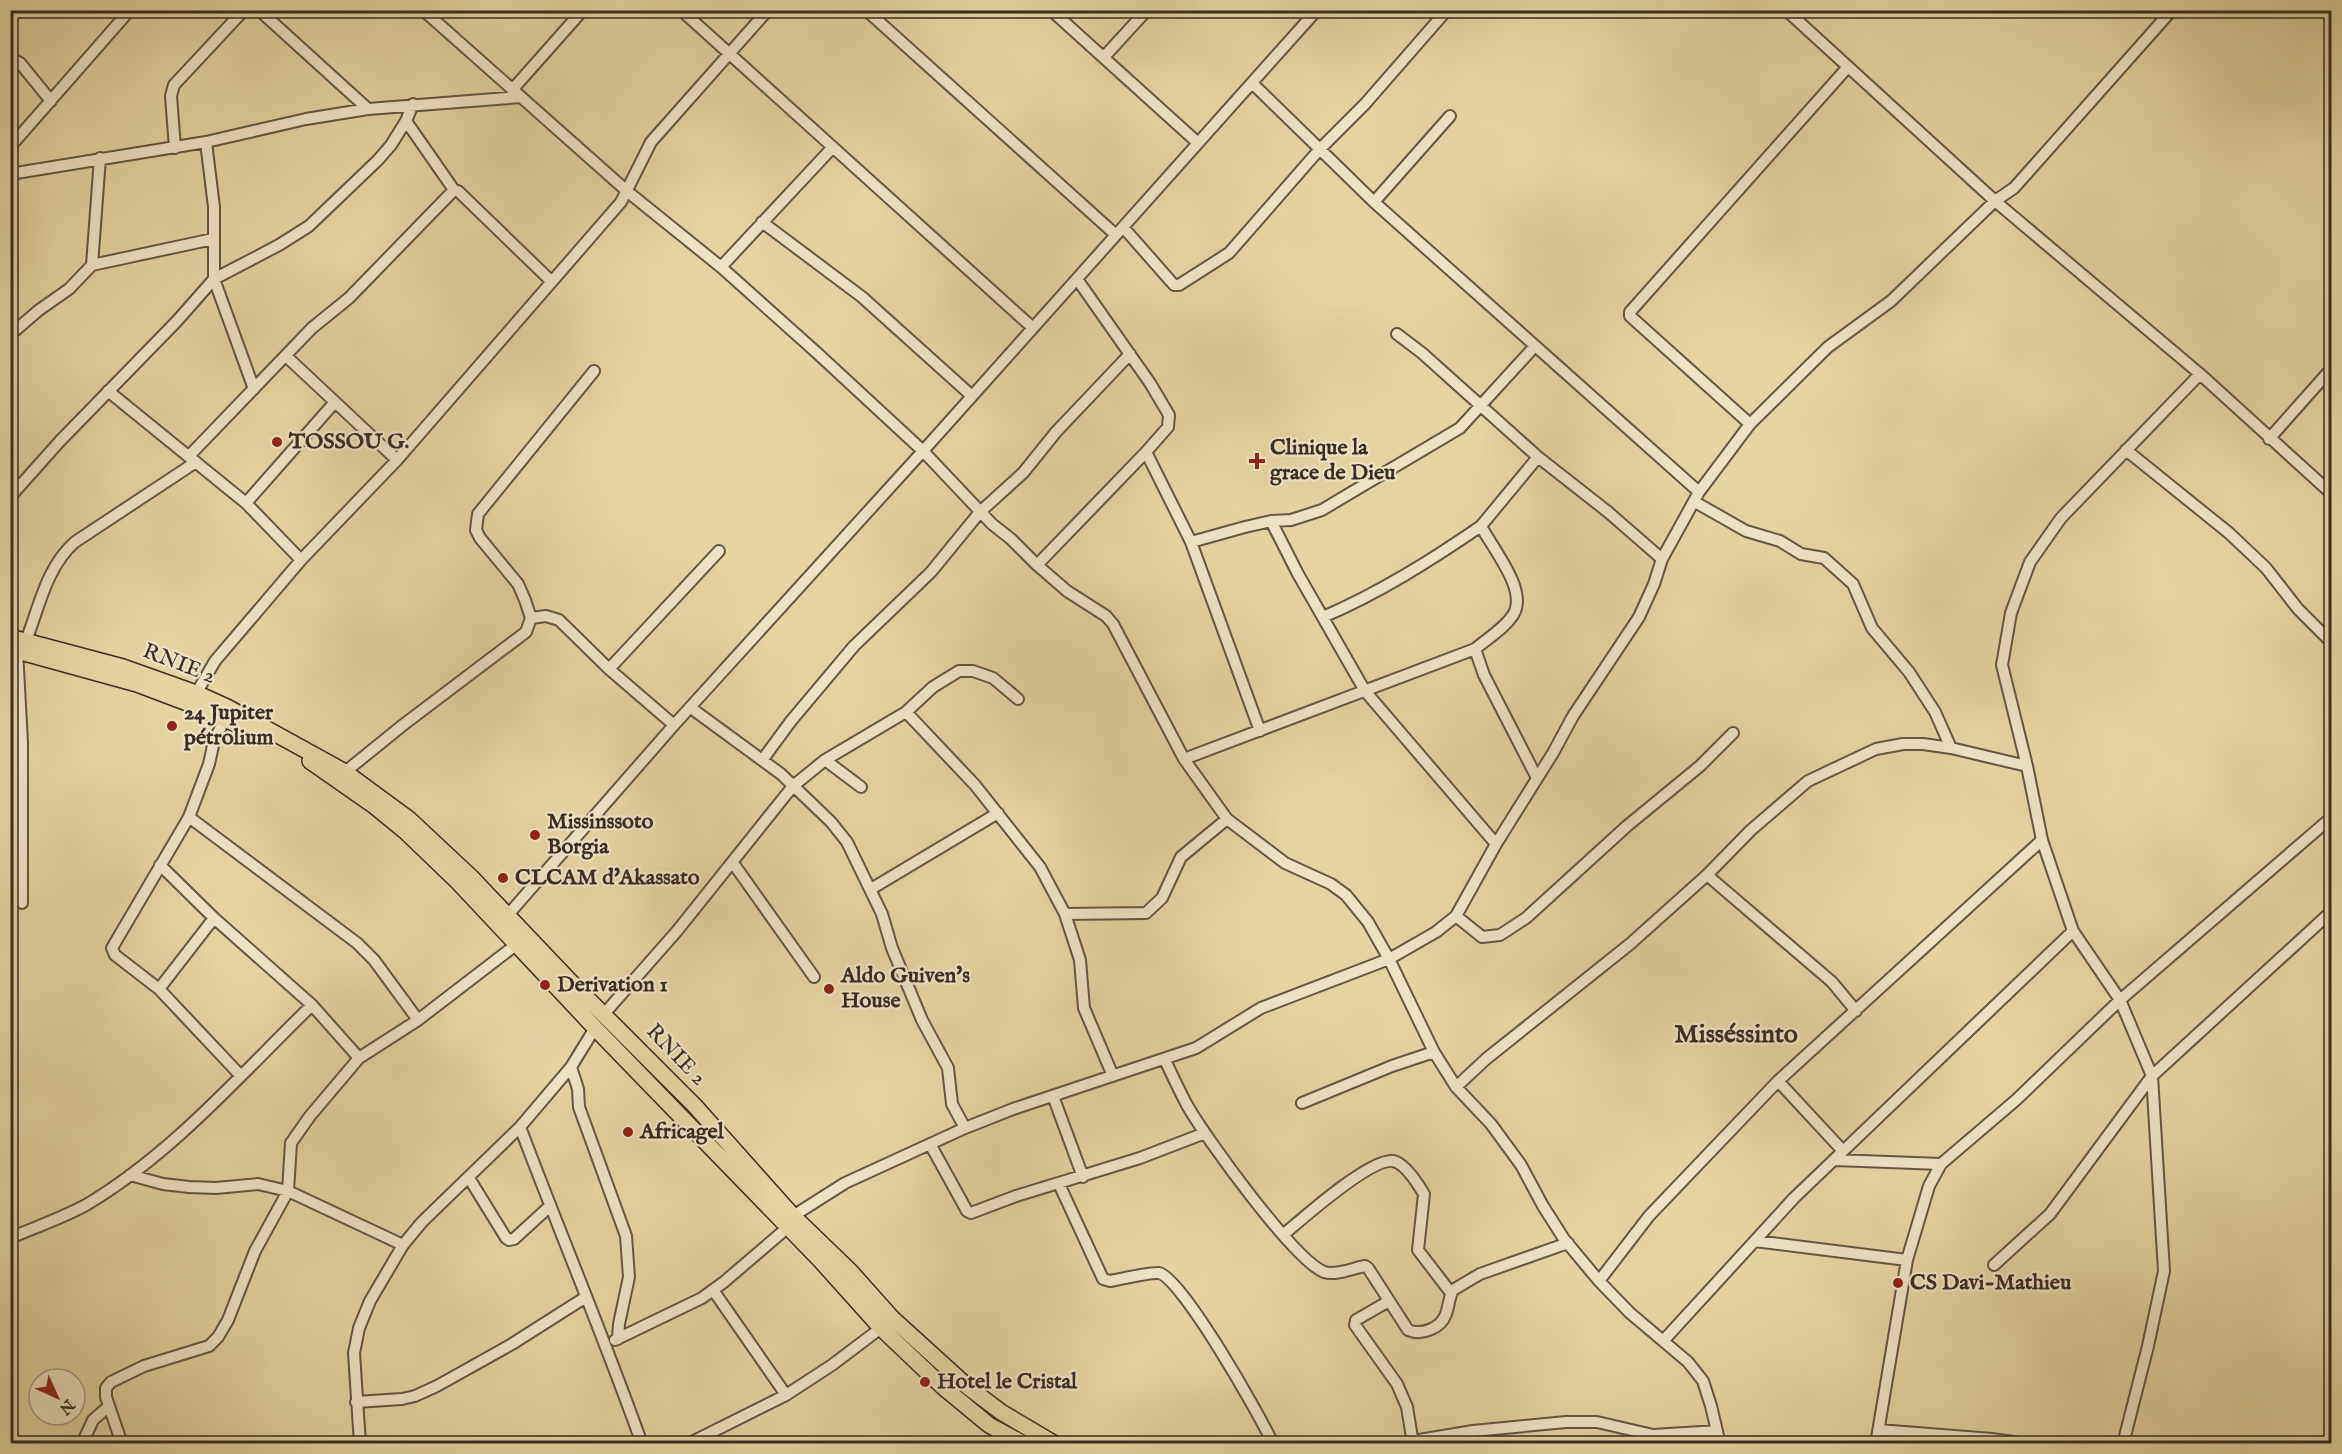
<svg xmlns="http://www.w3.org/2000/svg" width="2342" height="1454" font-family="'IM FELL English',serif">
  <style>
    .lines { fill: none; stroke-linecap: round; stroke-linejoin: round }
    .minor-casing { stroke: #635743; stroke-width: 14 }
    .highway-casing { stroke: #382d23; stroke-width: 18 }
    .minor { stroke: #ede3c3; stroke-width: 10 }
    .highway { stroke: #e4d4a2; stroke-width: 15 }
    .poi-dot { fill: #8f2418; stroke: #ede3c3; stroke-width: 2 }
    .labels { text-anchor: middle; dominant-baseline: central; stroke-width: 4.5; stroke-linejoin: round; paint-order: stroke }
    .poi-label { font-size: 22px; font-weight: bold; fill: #382d23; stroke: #ede3c3; text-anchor: start }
    .street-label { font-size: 22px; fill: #382d23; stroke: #ede3c3 }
    .quarter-label { font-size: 26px; font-weight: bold; fill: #382d23; stroke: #ede3c3 }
  </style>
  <rect width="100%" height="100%" fill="#e4d4a2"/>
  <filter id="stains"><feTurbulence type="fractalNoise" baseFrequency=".00333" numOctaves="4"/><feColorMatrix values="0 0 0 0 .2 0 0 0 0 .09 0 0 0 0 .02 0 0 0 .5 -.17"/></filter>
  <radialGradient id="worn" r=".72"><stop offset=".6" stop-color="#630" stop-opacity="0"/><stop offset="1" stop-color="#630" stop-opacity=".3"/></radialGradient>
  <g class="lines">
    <g class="minor-casing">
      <path id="minor" d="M259,10L368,109
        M423,10L628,192L721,267L816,352L923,451L992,524L1011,539L1037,565L1067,591L1106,616L1113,624L1184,759L1227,819L1285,863L1331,884L1346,895L1368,922L1389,959L1434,1052L1456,1087L1491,1124L1521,1165L1543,1206L1564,1239L1599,1281L1630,1313L1688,1362L1703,1381L1711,1406L1720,1444
        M681,10L1033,328
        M866,10L1116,235
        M1051,10L1198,143
        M1786,10L1995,201L2200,374L2332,494
        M1104,57L1147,10
        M10,58L20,63L51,101
        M1252,83L1374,202L1699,492
        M512,90L583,10
        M406,121L454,190
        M206,142L214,207V279L254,389
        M10,147L130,10
        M175,148L171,96L174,85L244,10
        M10,174L206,142L306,119L368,109L521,97
        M1374,202L1450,116
        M762,222L862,297L972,396
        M1123,227L1174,285H1179L1229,253L1319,150L1365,104L1447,10
        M92,265L100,158
        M721,267L833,147
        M1397,334L1422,353L1538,457L1481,526C1492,548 1529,591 1513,615C1504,629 1488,638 1475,649L1484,675L1537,778
        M10,335L39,310L69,289L92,265L213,239
        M287,357L397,460
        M108,391L246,503L301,560
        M1750,424L1630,316V312L1847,68
        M2269,439L2332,368
        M2126,450L2229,533L2266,568L2298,609L2332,643
        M1146,452L1191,542
        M189,456L312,328L349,298L454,190L458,191L551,281
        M1538,457L1608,512L1662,559
        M10,497L60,441L177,321L214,279L279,245L309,226L378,160L391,145L406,121L413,104
        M1695,502L1746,531L1780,541L1801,554L1824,558L1853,584L1872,628L1909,672L1935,712L1951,748
        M246,503L335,402
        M1271,521L1298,574L1365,691L1496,844
        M1037,565L1146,452L1168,427L1169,415L1150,383L1077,279
        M1323,617C1379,593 1430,561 1481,526
        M531,618L546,616L559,620L609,669L674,725
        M26,641C39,607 47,566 75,542L196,462
        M17,650L22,743V903
        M609,669L719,551
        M193,699L215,661L301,560L397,460L621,202L651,142L768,10
        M691,708L781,774L831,822L847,842L882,914L892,948L922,1020L948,1068L952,1104L965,1128
        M906,712L975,785L1040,867L1065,914L1080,960L1084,1008L1113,1076
        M225,719L214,741L209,764L189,817L112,948L115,955L159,989L240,1075
        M1260,731L1191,542L1245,527L1271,521L1291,520L1322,510L1342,498L1460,428L1535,346
        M763,759L791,721L854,646L931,572L980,512L1023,473L1056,432L1130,354
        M1184,759L1475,649
        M825,760L861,787
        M345,772L403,725L526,632L531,618L525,600L518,584L480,538L476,530L478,514L594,371
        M189,817L357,943L374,960L418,1020
        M733,863L814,977
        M160,865L214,918L312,1005L359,1058
        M1707,875L1832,982L1856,1011
        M871,889L998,813
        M1065,914L1146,913L1162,898L1181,857L1227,819
        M507,916L674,725L923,451L1317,10
        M1456,916L1482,937L1500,935L1526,918L1627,826L1700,766L1733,733
        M159,989L214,918
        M604,1014L677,931L793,786L825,760L906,712L933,687L959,671H973L993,678L1018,699
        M1165,1060C1172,1075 1179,1090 1187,1105C1205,1137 1294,1260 1324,1272C1336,1276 1353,1268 1365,1266L1368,1268L1408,1330C1422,1336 1441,1328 1446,1314C1449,1306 1449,1297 1453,1290L1480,1274L1568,1243
        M571,1067L578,1089L579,1107L626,1236L629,1277L619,1324L618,1339
        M1778,1081L1843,1151
        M1456,1087L1486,1059L1630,944L1707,875L1751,830L1808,781L1876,749L1903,744H1923L1951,748L2027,766
        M1053,1096L1083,1177
        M1302,1103L1392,1066L1434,1052
        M520,1127C560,1233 604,1337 642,1444
        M930,1144L967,1211L971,1213L1016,1196L1140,1158L1205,1133
        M1835,1160L1941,1164
        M130,1175L163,1184L189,1187L216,1188L258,1184L288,1191L403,1245
        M469,1178L506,1238L509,1240L514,1239L550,1206
        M1059,1184L1103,1279L1110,1281C1121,1279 1150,1272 1159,1273C1182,1278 1261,1417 1273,1444
        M793,1216L845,1183L965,1128L1013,1109L1196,1048L1261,1008L1389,959L1436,932L1456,916L1496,844L1553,753L1573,716L1639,617L1654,584L1662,559L1699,492L1750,424L1828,347L1891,301L1995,201L2014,188L2172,10
        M1283,1235C1302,1219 1370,1158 1393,1161C1405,1163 1418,1184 1424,1194L1418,1250L1451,1293
        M10,1238C36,1227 62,1218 86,1205C172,1154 240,1075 312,1005
        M1755,1241L1907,1260
        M1994,1265L2050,1214L2152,1076L2332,911
        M1599,1281L1649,1216L1778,1081L2042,840
        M713,1290L786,1395
        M1389,1301L1356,1320L1355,1325L1397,1384L1407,1407L1413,1444
        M615,1340L702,1298L724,1282L787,1228
        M1664,1340L1794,1198L2073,931
        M356,1402L402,1399L415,1396L437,1386L512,1344L586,1297
        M1879,1430L1992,1439L2028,1444
        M1413,1441L1473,1431L1566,1422H1597L1653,1435L1717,1431
        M82,1444L93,1420L109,1406
        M122,1444L106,1397V1388L111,1382L144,1366L209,1346L218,1337L228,1320L255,1251L288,1191L291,1143L310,1116L359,1058L418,1020L517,944
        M360,1444L354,1353L359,1328L370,1301L403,1245L422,1222L520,1127L571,1067L595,1028
        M688,1444L786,1395L832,1365L881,1328
        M1876,1444L1907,1260L1929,1186L1941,1164L2016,1100L2120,1000L2332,817
        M2123,1444L2148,1346L2164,1271L2152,1076L2120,1000L2073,931L2042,840L2027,766L2002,665L2011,613L2030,562L2061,518L2200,374"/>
    </g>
    <g class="highway-casing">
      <path id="highway" d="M10,637L123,667L196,693L227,707L345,772L409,819L471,877L568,979L695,1106L793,1216L851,1272L892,1318L968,1387L1001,1412L1055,1444
        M10,649L137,684L190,704L268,738
        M310,761L373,805L406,832L458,882L595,1028L820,1260L881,1328L943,1387L989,1425L1024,1444"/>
    </g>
    <use href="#minor" class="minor"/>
    <use href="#highway" class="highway"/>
  </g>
  <g class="poi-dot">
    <circle cx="277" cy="442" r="6"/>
    <path d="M1254 452h6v6h6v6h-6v6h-6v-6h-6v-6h6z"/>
    <circle cx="172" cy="726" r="6"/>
    <circle cx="535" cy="835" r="6"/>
    <circle cx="503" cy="878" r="6"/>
    <circle cx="545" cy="985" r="6"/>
    <circle cx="829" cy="989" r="6"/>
    <circle cx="628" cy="1132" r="6"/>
    <circle cx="1898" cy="1283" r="6"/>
    <circle cx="925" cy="1382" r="6"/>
  </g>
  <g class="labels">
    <g class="poi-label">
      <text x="289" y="442">TOSSOU G.</text>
      <text x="1270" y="448">Clinique la<tspan x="1270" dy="25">grace de Dieu</tspan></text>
      <text x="184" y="713">24 Jupiter<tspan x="184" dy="25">pétrolium</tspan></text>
      <text x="547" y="822">Missinssoto<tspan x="547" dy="25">Borgia</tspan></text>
      <text x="515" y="878">CLCAM d'Akassato</text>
      <text x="841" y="976">Aldo Guiven's<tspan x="841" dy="25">House</tspan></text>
      <text x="557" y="985">Derivation 1</text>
      <text x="640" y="1132">Africagel</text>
      <text x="1910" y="1283">CS Davi-Mathieu</text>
      <text x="937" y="1382">Hotel le Cristal</text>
    </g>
    <g class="street-label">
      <text transform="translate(179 664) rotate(21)">RNIE 2</text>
      <text transform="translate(676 1055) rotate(46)">RNIE 2</text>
    </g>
    <g class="quarter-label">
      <text x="1736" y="1034">Misséssinto</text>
    </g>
  </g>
  <rect width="2342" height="1454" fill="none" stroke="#e4d4a2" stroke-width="36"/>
  <rect x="12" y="12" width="2318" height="1430" fill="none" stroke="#382d23" stroke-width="3"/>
  <rect x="18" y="18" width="2306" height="1418" fill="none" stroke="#382d23" stroke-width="1.5"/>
  <g transform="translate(57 1397) rotate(135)"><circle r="28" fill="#ede3c3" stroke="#a59a83" stroke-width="1.5"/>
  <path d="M0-4.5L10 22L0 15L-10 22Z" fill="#8f2418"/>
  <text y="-9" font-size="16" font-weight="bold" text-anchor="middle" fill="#382d23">N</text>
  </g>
  <rect width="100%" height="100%" filter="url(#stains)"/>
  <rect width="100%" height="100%" fill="url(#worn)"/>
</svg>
